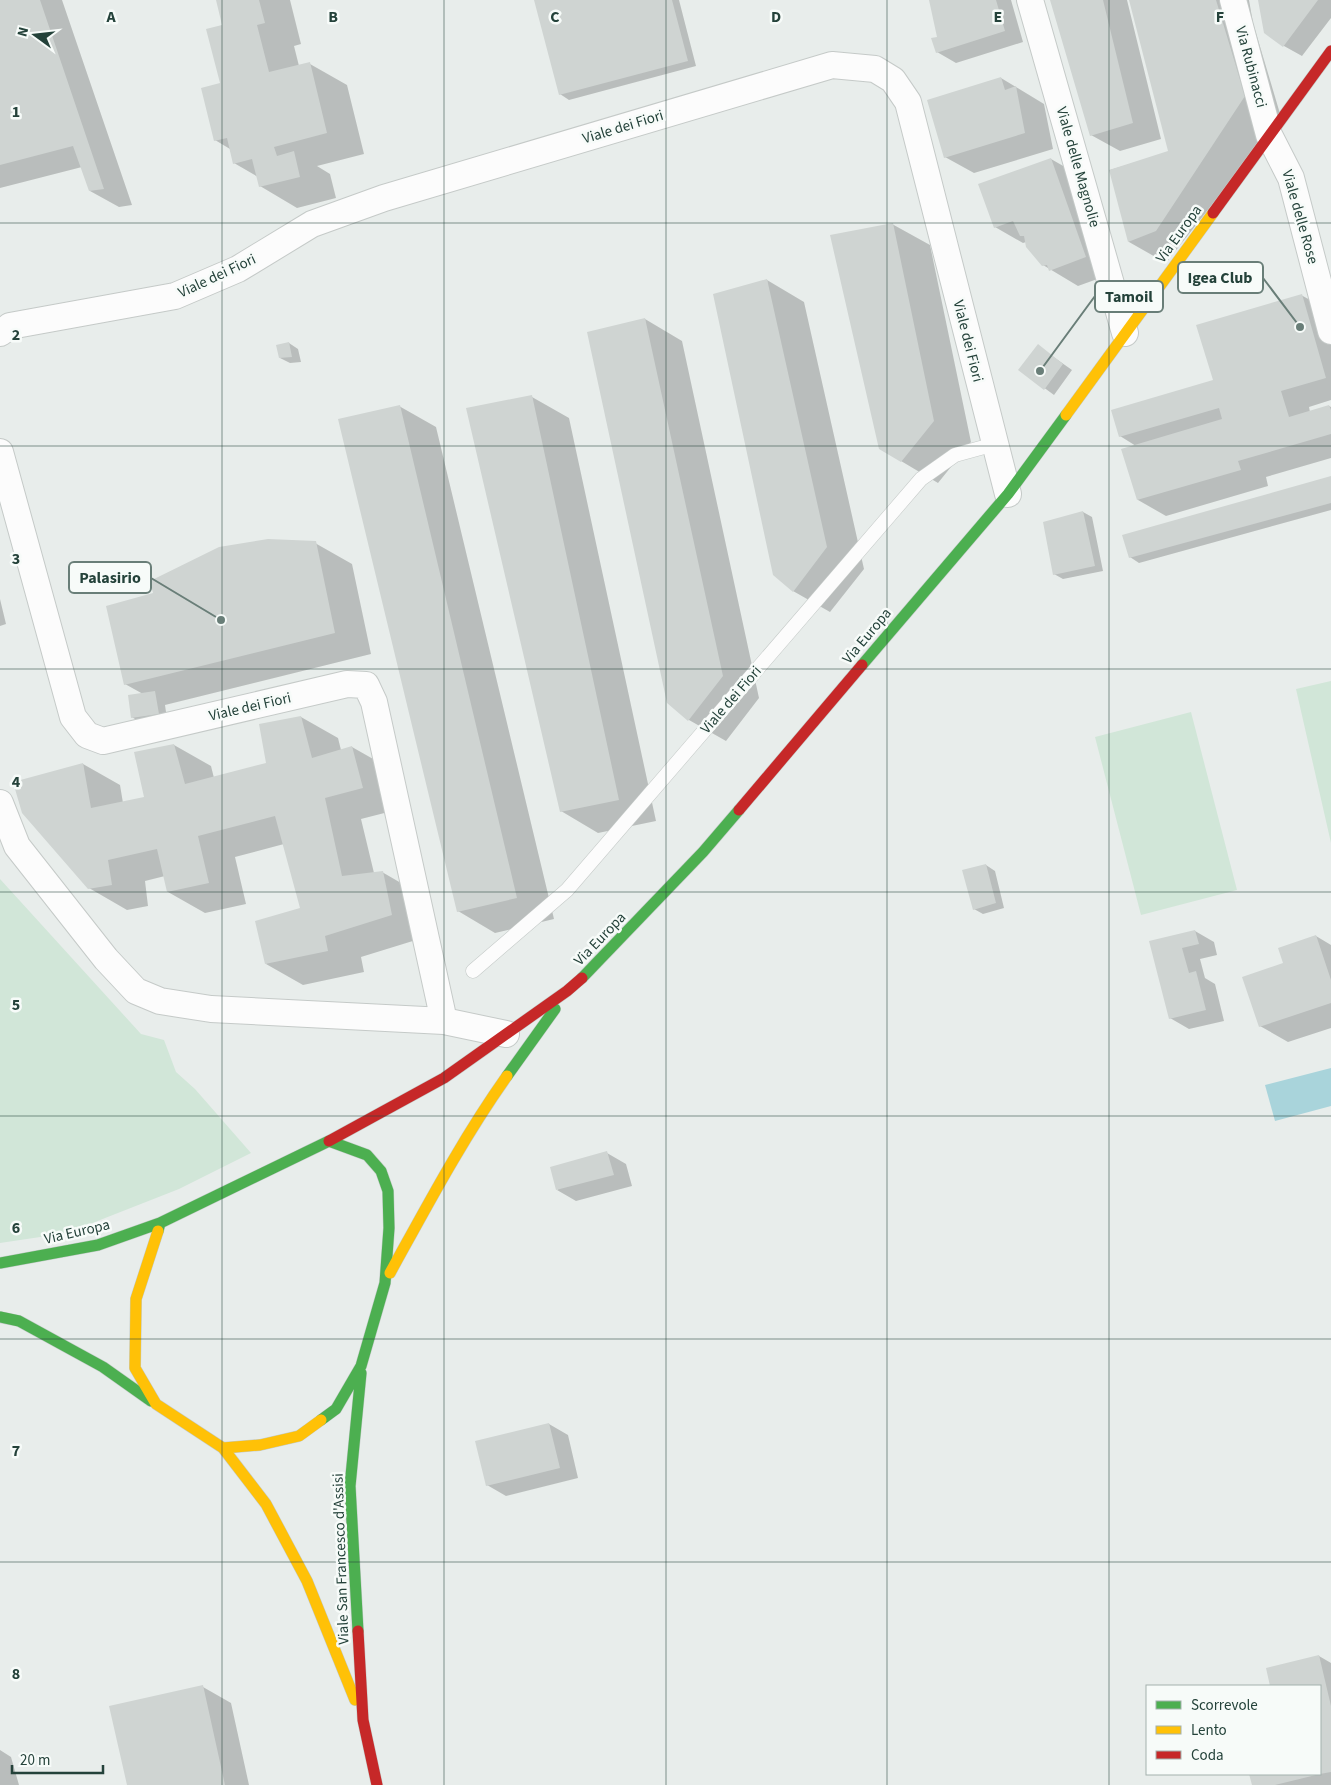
<svg xmlns="http://www.w3.org/2000/svg" width="1331" height="1785" font-family="'Source Sans 3',sans-serif">
  <style>
    .green { fill: #d1e6d8 }
    .water { fill: #a9d4db }
    .shadow { fill: #0003 }
    .building { fill: #cfd4d2 }
    .lines { fill: none; stroke-linecap: round; stroke-linejoin: round }
    .lane-casing { stroke: #c5cac8; stroke-width: 15 }
    .street-casing { stroke: #c5cac8; stroke-width: 28 }
    .fast-casing { stroke: #c3cbc8; stroke-width: 12 }
    .slow-casing { stroke: #c3cbc8; stroke-width: 12 }
    .jam-casing { stroke: #c3cbc8; stroke-width: 12 }
    .lane { stroke: #fcfcfc; stroke-width: 14 }
    .street { stroke: #fcfcfc; stroke-width: 26 }
    .fast { stroke: #4caf50; stroke-width: 11 }
    .slow { stroke: #ffc107; stroke-width: 11 }
    .jam { stroke: #c62828; stroke-width: 11 }
    .grid { fill: none; stroke: #24423a; stroke-width: 1; stroke-opacity: 0.55 }
    .labels { text-anchor: middle; dominant-baseline: central; stroke-width: 5; stroke-linejoin: round; paint-order: stroke }
    .street-label { font-size: 15px; fill: #24423a; stroke: #f7fbf9 }
    .grid-label { font-size: 16px; text-anchor: middle; font-weight: bold; fill: #24423a; stroke: #f7fbf9; stroke-width: 5; stroke-linejoin: round; paint-order: stroke }
    .leader { fill: none; stroke: #697e78; stroke-width: 2 }
    .callout-dot { fill: #697e78; stroke: #f7fbf9; stroke-width: 2 }
    .callout { fill: #f7fbf9; stroke: #697e78; stroke-width: 2 }
    .callout-label { font-size: 16px; text-anchor: middle; font-weight: bold; fill: #24423a }
  </style>
  <rect width="100%" height="100%" fill="#e8edeb"/>
  <path class="green" d="M1331,681V843L1296,689Z
    M1191,712L1237,890L1141,915L1095,737Z
    M0,879L141,1034L164,1040L176,1072L195,1089L251,1153L179,1189L67,1233L0,1243Z"/>
  <path class="water" d="M1331,1068V1106L1275,1121L1265,1085Z"/>
  <path class="shadow" d="M0,0H62L132,205L119,207L90,191L82,167L0,188Z
    M217,0H290L301,44L294,46L299,66L310,64L347,85L364,154L317,166L330,174L336,198L297,208L260,186L258,177L234,163L230,149L215,140L221,84L224,26Z
    M535,0H679L696,66L569,100L560,94Z
    M930,0H1011L1023,42L956,63L937,52L939,38Z
    M1051,0H1127L1161,139L1120,151L1091,135Z
    M1130,0H1249L1253,23L1281,117L1166,263L1129,242L1110,170L1170,152Z
    M1259,0H1331V18L1302,56L1284,46Z
    M1001,78L1044,104L1053,149L974,173L945,157Z
    M1051,159L1079,175L1114,273L1078,286L1043,265L1026,242L1023,243L995,227Z
    M892,224L930,245L971,442L938,483L901,461Z
    M767,280L804,302L864,569L830,612L793,591Z
    M1301,295L1330,311L1331,316V400L1309,407L1310,412L1329,406L1331,407V458L1266,477L1268,486L1166,516L1138,500L1136,446L1120,436L1214,381Z
    M645,319L682,341L759,698L726,741L689,720L668,702Z
    M289,343L298,349L301,362L290,363L280,358Z
    M1038,346L1072,370L1054,395L1020,370Z
    M532,397L569,418L656,821L598,833L561,811Z
    M399,406L436,427L554,919L495,933L458,911Z
    M1331,477V510L1139,563L1130,557Z
    M1083,512L1092,517L1103,571L1063,579L1054,574Z
    M315,543L352,564L371,654L165,705L167,719L141,723L132,717L143,694L125,684L154,594Z
    M0,599L6,624L0,626Z
    M301,717L338,738L341,750L352,747L389,768L400,809L361,819L374,873L382,872L420,894L429,936L361,957L364,972L303,985L266,964L302,909L284,844L235,857L246,904L205,913L168,892L165,876L145,881L148,906L127,910L89,888L83,764L120,785L123,803L145,798L174,745L211,766L214,778L268,764Z
    M986,865L995,871L1004,908L983,914L974,909Z
    M1195,931L1214,942L1217,955L1200,959L1205,978L1215,984L1224,1021L1189,1029L1170,1018L1151,942Z
    M1316,936L1331,945V1028L1288,1042L1260,1026L1285,964Z
    M607,1153L626,1164L632,1186L576,1201L557,1190Z
    M549,1424L568,1435L578,1478L506,1496L487,1485Z
    M1319,1656L1331,1663V1785H1253L1251,1774H1320V1686H1272L1268,1669Z
    M203,1687L231,1703L249,1785H128Z
    M0,1750L11,1757L19,1785H0Z"/>
  <path class="building" d="M0,0H40L104,189L89,191L73,146L0,165Z
    M216,0H259L265,23L257,25L269,72L310,62L327,133L274,147L277,156L294,151L300,177L259,187L252,159L233,164L227,138L214,141L201,88L220,83L206,29L222,25Z
    M534,0H672L688,61L559,95Z
    M929,0H996L1005,31L936,53L931,38L937,37Z
    M1050,0H1103L1133,123L1090,136Z
    M1129,0H1216L1245,96L1156,231L1128,242L1109,170L1168,151Z
    M1258,0H1318L1283,47L1264,33Z
    M1001,77L1005,90L1016,86L1025,133L944,158L927,100Z
    M1051,158L1086,257L1049,271L1047,265L1042,266L1026,247L1024,236H1020L1013,221L994,228L978,184Z
    M893,223L934,421L901,462L879,449L830,235Z
    M767,279L827,547L793,592L773,575L713,294Z
    M1302,294L1326,378L1281,391L1289,417L1329,405L1331,410V434L1238,461L1241,470L1137,500L1121,449L1222,419L1219,408L1119,437L1111,410L1213,380L1196,325Z
    M645,318L723,676L688,721L667,703L587,332Z
    M289,342L292,357L279,358L276,345Z
    M1038,344L1063,364L1044,390L1018,370Z
    M532,395L619,800L560,812L466,408Z
    M400,405L517,898L457,912L338,419Z
    M1331,476V503L1129,558L1122,535Z
    M1083,511L1095,566L1053,575L1043,522Z
    M268,539L316,541L335,633L124,685L106,606L153,593L150,581L219,547Z
    M155,691L159,714L131,718L128,695Z
    M301,716L312,758L352,746L363,788L325,798L342,876L383,871L392,915L325,936L328,951L265,964L255,921L300,908L275,816L198,836L209,883L167,892L157,849L108,860L112,885L88,889L22,813L13,782L83,763L91,808L144,797L134,752L174,744L185,784L266,763L259,724Z
    M986,864L996,903L973,910L962,870Z
    M1195,930L1199,944L1182,948L1189,973L1196,971L1206,1010L1169,1019L1149,941Z
    M1316,935L1331,980V1003L1259,1027L1242,977L1283,963L1278,948Z
    M607,1151L614,1175L556,1190L550,1167Z
    M549,1423L560,1468L486,1486L475,1441Z
    M1319,1655L1331,1706V1772L1320,1774V1686H1270L1266,1668Z
    M203,1685L225,1785H127L109,1706Z
    M1249,1774H1320L1275,1785H1252Z"/>
  <g class="lines">
    <g class="lane-casing">
      <path id="lane" d="M473,971L567,890L921,479L955,455L995,444"/>
    </g>
    <g class="street-casing">
      <path id="street" d="M1030,0L1125,333
        M1233,0L1269,135L1291,178L1331,331
        M0,333L10,326L175,296L238,269L312,224L384,198L832,65L875,69L893,80L908,102L1008,494
        M0,452L73,717L87,735L103,741L347,684L366,685L374,702L444,1021
        M0,803L17,846L106,959L136,991L160,1001L211,1009L444,1021L506,1034"/>
    </g>
    <g class="fast-casing">
      <path id="fast" d="M862,665L1008,494L1066,415
        M582,978L703,852L739,810
        M507,1076L555,1009
        M158,1231L160,1223L329,1141
        M0,1263L98,1245L160,1223
        M0,1317L19,1321L103,1367L151,1401
        M321,1420L336,1409L361,1366L385,1283L389,1228L388,1191L381,1171L367,1155L329,1141
        M358,1631L350,1486L361,1373"/>
    </g>
    <g class="slow-casing">
      <path id="slow" d="M1066,415L1213,213
        M158,1231L136,1299L135,1368L156,1404L223,1448L260,1445L299,1436L321,1420
        M390,1273C427,1206 463,1138 507,1076
        M223,1448L266,1504L307,1581L355,1700"/>
    </g>
    <g class="jam-casing">
      <path id="jam" d="M1213,213L1331,51
        M739,810L862,665
        M329,1141L444,1078L567,991L582,978
        M358,1631L363,1720L377,1785"/>
    </g>
    <use href="#lane" class="lane"/>
    <use href="#street" class="street"/>
    <use href="#fast" class="fast"/>
    <use href="#slow" class="slow"/>
    <use href="#jam" class="jam"/>
  </g>
  <path class="grid" d="M222,0V1785M444,0V1785M666,0V1785M887,0V1785M1109,0V1785M0,223H1331M0,446H1331M0,669H1331M0,892H1331M0,1116H1331M0,1339H1331M0,1562H1331"/>
  <g class="labels">
    <g class="street-label">
      <text transform="translate(1251 67) rotate(75)">Via Rubinacci</text>
      <text transform="translate(623 127) rotate(-17)">Viale dei Fiori</text>
      <text transform="translate(1078 167) rotate(74)">Viale delle Magnolie</text>
      <text transform="translate(1300 217) rotate(74)">Viale delle Rose</text>
      <text transform="translate(1179 234) rotate(-54)">Via Europa</text>
      <text transform="translate(217 276) rotate(-25)">Viale dei Fiori</text>
      <text transform="translate(968 341) rotate(76)">Viale dei Fiori</text>
      <text transform="translate(867 636) rotate(-50)">Via Europa</text>
      <text transform="translate(731 700) rotate(-49)">Viale dei Fiori</text>
      <text transform="translate(250 707) rotate(-13)">Viale dei Fiori</text>
      <text transform="translate(600 939) rotate(-46)">Via Europa</text>
      <text transform="translate(77 1232) rotate(-13)">Via Europa</text>
      <text transform="translate(341 1559) rotate(-92)">Viale San Francesco d'Assisi</text>
    </g>
  </g>
  <g class="grid-label">
    <text x="111" y="22">A</text>
    <text x="333" y="22">B</text>
    <text x="555" y="22">C</text>
    <text x="776" y="22">D</text>
    <text x="998" y="22">E</text>
    <text x="1220" y="22">F</text>
    <text x="16" y="117">1</text>
    <text x="16" y="340">2</text>
    <text x="16" y="564">3</text>
    <text x="16" y="787">4</text>
    <text x="16" y="1010">5</text>
    <text x="16" y="1233">6</text>
    <text x="16" y="1456">7</text>
    <text x="16" y="1679">8</text>
  </g>
  <path class="leader" d="M1300 327L1263 278M1040 371L1095 296M221 620L151 578"/>
  <g class="callout-dot">
    <circle cx="1300" cy="327" r="5"/>
    <circle cx="1040" cy="371" r="5"/>
    <circle cx="221" cy="620" r="5"/>
  </g>
  <g class="callout">
    <rect x="1178" y="262" width="85" height="31" rx="5"/>
    <rect x="1095" y="281" width="68" height="31" rx="5"/>
    <rect x="69" y="562" width="82" height="31" rx="5"/>
  </g>
  <g class="callout-label">
    <text x="1220" y="283">Igea Club</text>
    <text x="1129" y="302">Tamoil</text>
    <text x="110" y="583">Palasirio</text>
  </g>
  <rect x="1146" y="1685" width="175" height="90" fill="#f7fbf9" stroke="#a3b1ad"/>
  <rect x="1156" y="1701" width="25" height="8" fill="#4caf50" stroke="#a3b1ad"/>
  <text x="1191" y="1710" font-size="15" fill="#24423a">Scorrevole</text>
  <rect x="1156" y="1726" width="25" height="8" fill="#ffc107" stroke="#a3b1ad"/>
  <text x="1191" y="1735" font-size="15" fill="#24423a">Lento</text>
  <rect x="1156" y="1751" width="25" height="8" fill="#c62828" stroke="#a3b1ad"/>
  <text x="1191" y="1760" font-size="15" fill="#24423a">Coda</text>
  <g transform="translate(35 35) rotate(285)" stroke="#f7fbf9" stroke-width="4" paint-order="stroke">
  <path d="M0-4L9 19L0 12L-9 19Z" fill="#24423a"/>
  <text y="-8" font-size="14" font-weight="bold" text-anchor="middle" fill="#24423a">N</text>
  </g>
  <path d="M12 1765v8h91v-8" fill="none" stroke="#24423a" stroke-width="2.5"/>
  <text x="20" y="1765" font-size="15" fill="#24423a" stroke="#f7fbf9" stroke-width="4" paint-order="stroke">20 m</text>
</svg>
